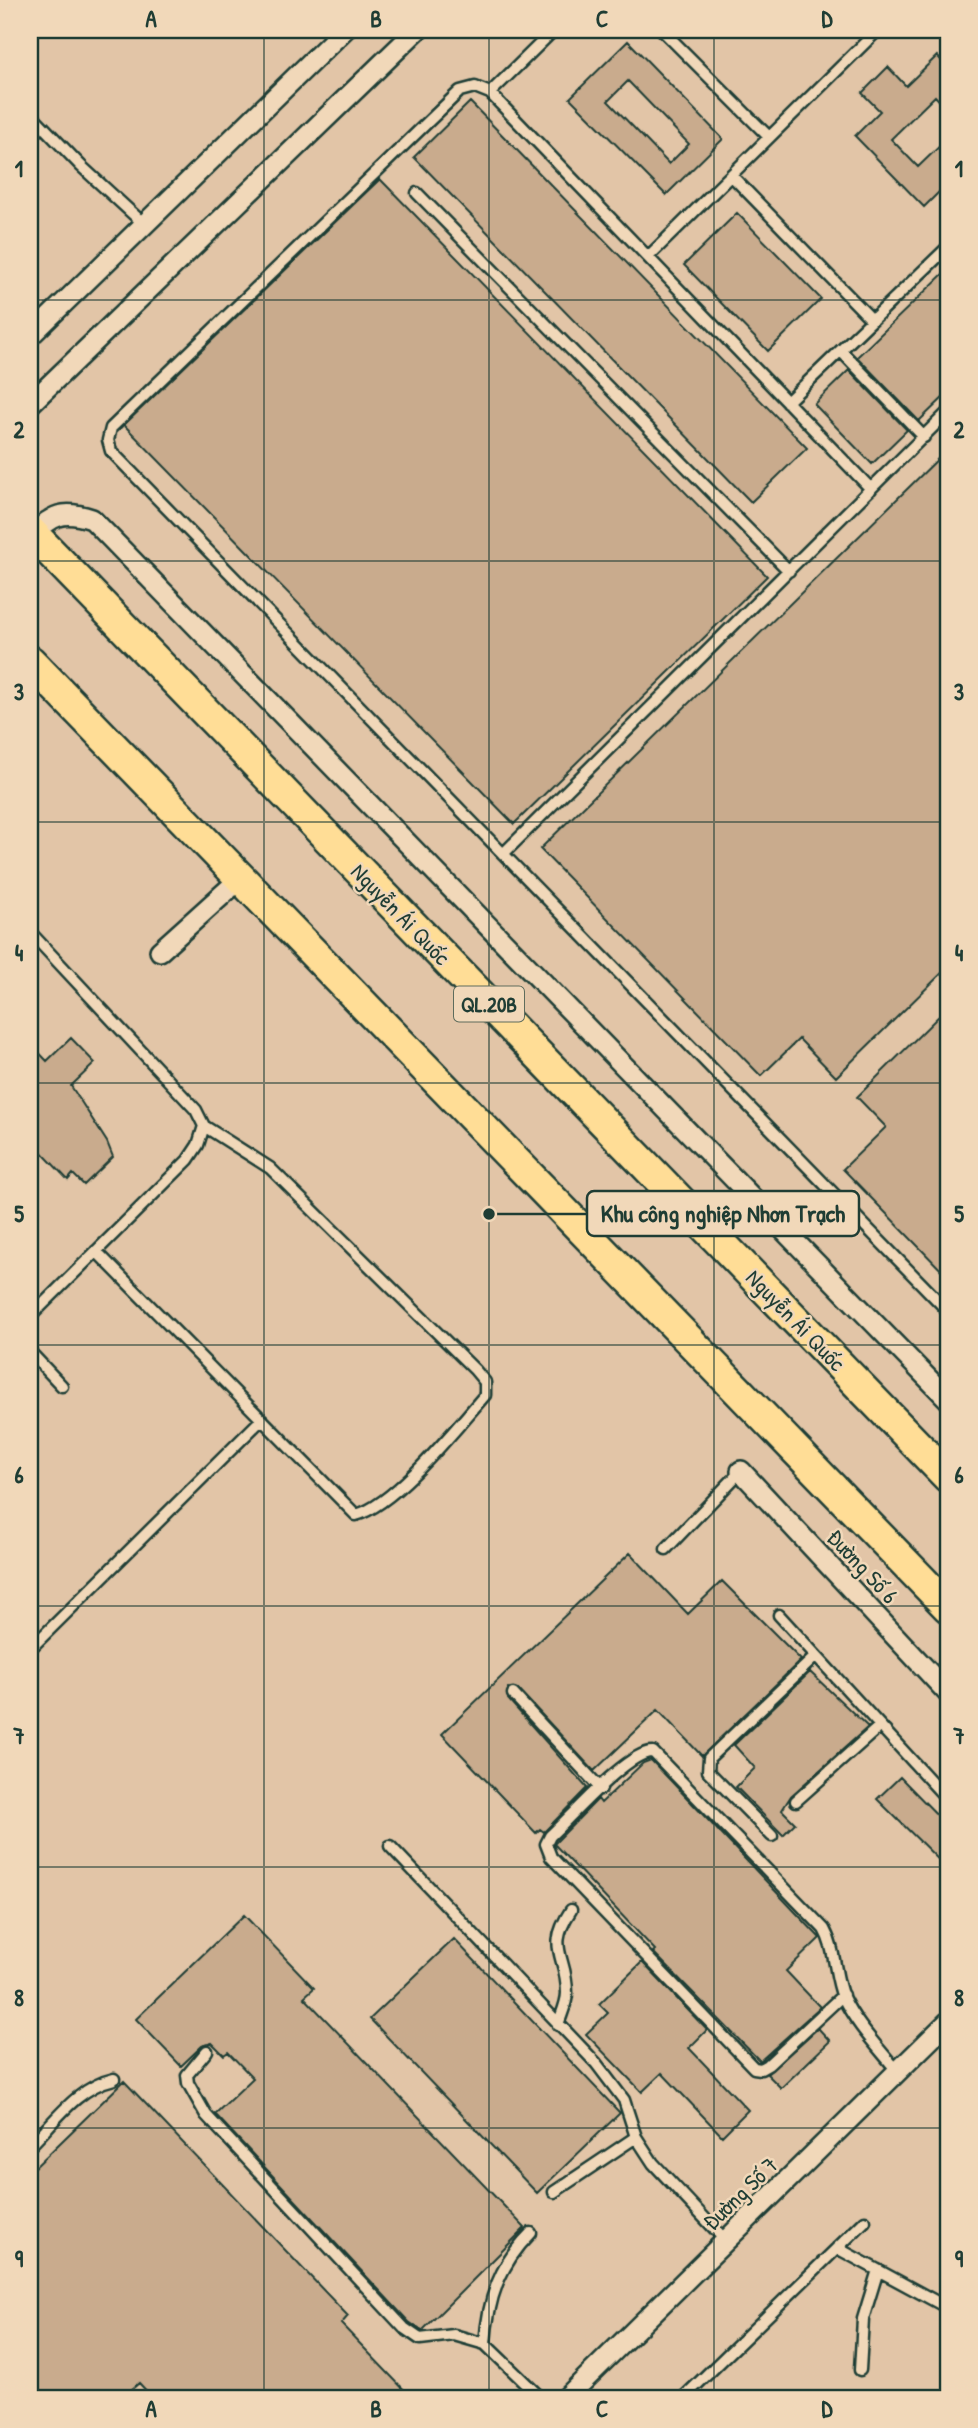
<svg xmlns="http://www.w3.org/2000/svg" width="978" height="2428" font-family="'Patrick Hand',sans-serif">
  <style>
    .built { fill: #e2c5a7 }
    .building { fill: #c9ab8d; stroke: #1f3d34; stroke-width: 2; fill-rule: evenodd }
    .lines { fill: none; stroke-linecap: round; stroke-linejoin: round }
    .service-casing { stroke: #1f3d34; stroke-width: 15 }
    .minor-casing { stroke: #1f3d34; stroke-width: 24 }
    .primary-casing { stroke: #1f3d34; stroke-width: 35 }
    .service { stroke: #f1d8b9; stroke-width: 10 }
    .minor { stroke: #f1d8b9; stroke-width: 19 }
    .primary { stroke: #ffdd96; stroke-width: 30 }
    .grid { fill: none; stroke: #1f3d34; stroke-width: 2; stroke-opacity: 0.55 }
    .labels { text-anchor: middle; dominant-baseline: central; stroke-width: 5; stroke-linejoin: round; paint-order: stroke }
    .shield { fill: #f1d8b9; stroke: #5e6c5c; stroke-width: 2 }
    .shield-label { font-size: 21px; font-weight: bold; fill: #1f3d34 }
    .street-label { font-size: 23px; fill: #1f3d34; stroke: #f1d8b9 }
    .leader { fill: none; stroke: #1f3d34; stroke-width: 2.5 }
    .callout-dot { fill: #1f3d34; stroke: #f1d8b9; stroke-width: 2.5 }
    .callout { fill: #f1d8b9; stroke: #1f3d34; stroke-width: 2.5 }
    .callout-label { font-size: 24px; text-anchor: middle; font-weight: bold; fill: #1f3d34 }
    .neatline { fill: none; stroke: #1f3d34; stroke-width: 2.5 }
    .grid-label { font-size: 23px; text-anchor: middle; font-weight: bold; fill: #1f3d34 }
  </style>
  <rect width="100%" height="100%" fill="#f2d4b5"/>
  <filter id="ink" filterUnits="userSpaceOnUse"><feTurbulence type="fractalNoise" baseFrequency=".0143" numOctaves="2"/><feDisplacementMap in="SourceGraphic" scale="14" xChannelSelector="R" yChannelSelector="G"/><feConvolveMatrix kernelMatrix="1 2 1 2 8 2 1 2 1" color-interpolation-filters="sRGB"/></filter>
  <g filter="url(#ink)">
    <path class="built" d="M30,30H948V2398H30Z"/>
    <path class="building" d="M628,41L723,139L666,195L570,98ZM628,81L689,144L669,164L608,101Z
      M937,56L948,67V110L935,96L891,139L918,167L948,138V183L924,207L855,136L880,111L862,93L888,67L906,86Z
      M470,102L807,448L751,502L414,157Z
      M380,179L767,576L514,824L124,425Z
      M737,213L821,299L768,351L684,265Z
      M948,269V393L919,421L857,357Z
      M849,370L907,430L872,464L814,404Z
      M948,449V967L836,1077L799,1039L761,1076L540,849Z
      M948,1007V1277L843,1169L886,1127L857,1097Z
      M71,1038L95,1063L71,1086L107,1142L113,1157L84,1185L73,1174L68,1180L30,1140V1043L47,1061Z
      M630,1553L688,1614L722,1581L801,1660L702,1756L658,1710L594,1771L518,1689L508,1688V1699L587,1788L544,1832L540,1829L536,1833L442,1734Z
      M810,1672L868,1727L791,1796L782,1810L795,1823L783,1835L736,1787L755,1768L734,1745Z
      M651,1760L820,1938L786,1971L820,2007L760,2061L653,1952L655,1950L554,1844L598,1799L601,1803L643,1763Z
      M900,1777L948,1826V1869L877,1799Z
      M244,1915L314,1988L304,1997L525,2228L422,2331L409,2322L215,2114L253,2078L228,2052L224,2055L212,2043L202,2046L181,2066L136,2019Z
      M454,1939L620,2113L537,2193L370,2019Z
      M642,1962L707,2030L689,2048L748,2110L722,2136L662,2073L642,2092L586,2034L608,2013L599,2004Z
      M818,2028L830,2041L781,2088L767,2074Z
      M124,2081L348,2316L341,2324L412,2398H153L139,2383L122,2398H30V2172Z"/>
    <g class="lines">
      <g class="service-casing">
        <path id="service" d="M662,30L769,137
          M490,93L554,30
          M30,113L81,166L145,225
          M731,175L872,320
          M417,193L789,571
          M648,257L878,30
          M841,351L924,437
          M787,402L948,247
          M871,489L490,93L475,87L460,91L111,428L108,440L111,451L948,1311
          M503,854L948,412
          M30,932L196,1110L204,1126L198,1145L188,1160L30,1317
          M96,1251L356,1515C395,1505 457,1427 485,1395V1382L475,1370L270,1168L204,1126
          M30,1352L62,1386
          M666,1549L741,1471
          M779,1615L948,1800
          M30,1649L261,1420
          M513,1694L601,1789
          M796,1801L880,1726
          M772,1836L708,1771L709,1758L816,1656
          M390,1846L596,2063L624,2100L636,2137L653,2163L726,2241
          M843,1995L768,2065L761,2069L754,2068L551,1857L546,1844L550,1836C570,1818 629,1750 653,1752L824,1929C836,1950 834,1975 843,1997C856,2025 879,2048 898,2072
          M558,2025C561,2015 567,2003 567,1993C567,1954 545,1950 571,1910
          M207,2051L187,2075L188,2083L206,2115L404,2328L420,2339L454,2335L485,2344L541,2398
          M30,2146C55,2121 78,2087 114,2079
          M554,2192L636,2137
          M837,2248L948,2308
          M485,2344C488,2299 499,2265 531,2233
          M860,2370L863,2319L878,2270
          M683,2398L865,2221"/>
      </g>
      <g class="minor-casing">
        <path id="minor" d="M30,336L344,30
          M30,404L417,30
          M33,535C52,514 64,510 92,519L948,1399
          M160,951L241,878
          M741,1471L948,1693
          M566,2398L948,2022"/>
      </g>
      <g class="primary-casing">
        <path id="primary" d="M30,531L948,1477
          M30,661L948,1607"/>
      </g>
      <use href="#service" class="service"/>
      <use href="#minor" class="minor"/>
      <use href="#primary" class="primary"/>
    </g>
  </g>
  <path class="grid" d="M264,30V2398M489,30V2398M714,30V2398M30,300H948M30,561H948M30,822H948M30,1083H948M30,1345H948M30,1606H948M30,1867H948M30,2128H948"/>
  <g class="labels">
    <rect class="shield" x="454" y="986.5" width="70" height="35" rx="5"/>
    <g class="shield-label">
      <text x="489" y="1004">QL.20B</text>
    </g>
    <g class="street-label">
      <text transform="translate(401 914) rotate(46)">Nguyễn Ái Quốc</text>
      <text transform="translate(796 1320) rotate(46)">Nguyễn Ái Quốc</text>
      <text transform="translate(863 1566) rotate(47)">Đường Số 6</text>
      <text transform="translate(740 2193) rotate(-44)">Đường Số 7</text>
    </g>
  </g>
  <path class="leader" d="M489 1214L587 1214"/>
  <circle class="callout-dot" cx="489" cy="1214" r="7"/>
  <rect class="callout" x="587" y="1191" width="272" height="45" rx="7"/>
  <g class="callout-label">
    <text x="723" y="1222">Khu công nghiệp Nhơn Trạch</text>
  </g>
  <rect width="978" height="2428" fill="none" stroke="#f1d8b9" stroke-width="77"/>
  <rect x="38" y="38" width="902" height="2352" class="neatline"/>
  <g class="grid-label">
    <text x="151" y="27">A</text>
    <text x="376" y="27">B</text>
    <text x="602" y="27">C</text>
    <text x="827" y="27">D</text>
    <text x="19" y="177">1</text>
    <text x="959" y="177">1</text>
    <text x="19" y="438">2</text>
    <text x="959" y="438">2</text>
    <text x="19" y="700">3</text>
    <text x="959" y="700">3</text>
    <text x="19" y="961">4</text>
    <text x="959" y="961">4</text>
    <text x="19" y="1222">5</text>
    <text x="959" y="1222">5</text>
    <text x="19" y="1483">6</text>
    <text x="959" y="1483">6</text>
    <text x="19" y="1744">7</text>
    <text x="959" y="1744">7</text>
    <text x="19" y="2006">8</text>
    <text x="959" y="2006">8</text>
    <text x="19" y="2267">9</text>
    <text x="959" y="2267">9</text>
    <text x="151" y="2417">A</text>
    <text x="376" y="2417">B</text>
    <text x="602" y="2417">C</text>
    <text x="827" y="2417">D</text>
  </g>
</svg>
